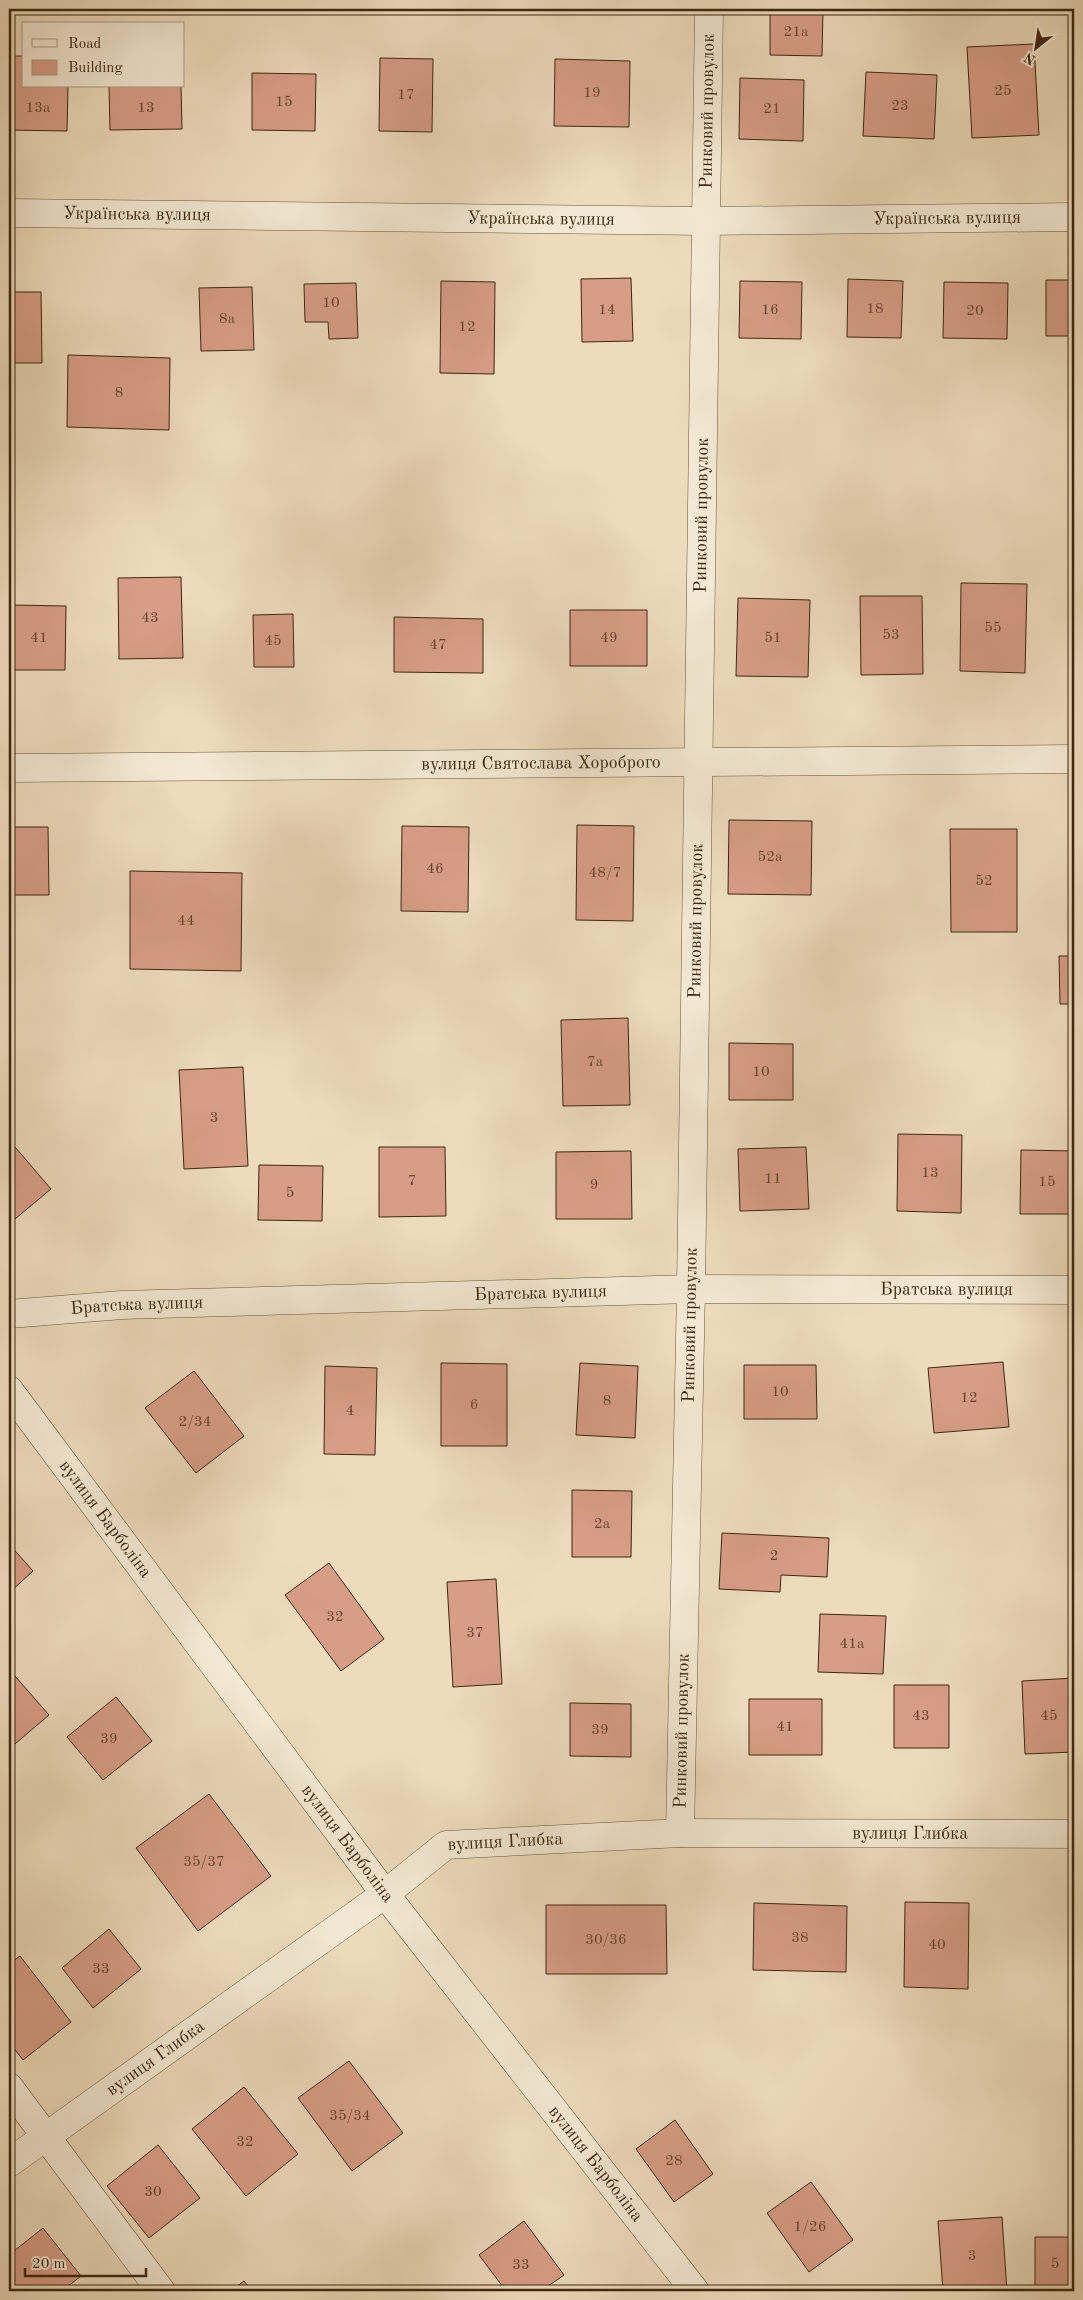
<svg xmlns="http://www.w3.org/2000/svg" width="1083" height="2300" font-family="'Old Standard TT',serif">
  <style>
    .building { fill: #d89d87; stroke: #3d280f }
    .lines { fill: none; stroke-linecap: round; stroke-linejoin: round }
    .minor-casing { stroke: #69553a; stroke-width: 29 }
    .tertiary-casing { stroke: #69553a; stroke-width: 29 }
    .minor { stroke: #f3e8d3; stroke-width: 28 }
    .tertiary { stroke: #f3e8d3; stroke-width: 28 }
    .labels { text-anchor: middle; dominant-baseline: central; stroke-width: 4; stroke-linejoin: round; paint-order: stroke }
    .number-label { font-size: 15px; fill: #64452d }
    .street-label { font-size: 18px; fill: #3d280f; stroke: #f3e8d3 }
  </style>
  <rect width="100%" height="100%" fill="#eddbbc"/>
  <filter id="stains"><feTurbulence type="fractalNoise" baseFrequency=".004" numOctaves="4"/><feColorMatrix values="0 0 0 0 .2 0 0 0 0 .09 0 0 0 0 .02 0 0 0 .5 -.17"/></filter>
  <radialGradient id="worn" r=".72"><stop offset=".6" stop-color="#630" stop-opacity="0"/><stop offset="1" stop-color="#630" stop-opacity=".3"/></radialGradient>
  <path class="building" d="M575,9H628V13L575,12Z
    M770,9H823L822,56L770,55Z
    M1034,44L1039,135L972,138L967,47Z
    M9,56H24V86H68L67,131L9,130Z
    M380,58L433,59L432,132L379,131Z
    M555,59L630,61L629,127L554,126Z
    M1071,60H1074V131H1071Z
    M866,72L937,75L934,139L863,136Z
    M252,73L316,74L315,131L252,130Z
    M740,78L804,80L803,141L739,139Z
    M109,86H181L182,129L110,130Z
    M631,278L633,341L582,342L581,279Z
    M848,279L903,281L901,338L847,337Z
    M1046,280H1074V336H1046Z
    M441,281L495,282L494,374L440,373Z
    M740,281L802,282L801,339L739,338Z
    M944,282L1008,283L1007,339L943,338Z
    M356,283L358,338L329,339L328,322H305L304,284Z
    M252,287L254,350L201,351L199,288Z
    M9,292H41L42,363H9Z
    M68,355L170,358L169,430L67,427Z
    M181,577L183,658L119,659L118,578Z
    M961,583L1027,584L1025,673L960,671Z
    M860,596H922L923,674L861,675Z
    M738,598L810,600L808,677L736,676Z
    M13,605L66,606L65,670H12Z
    M570,610H647V666H570Z
    M293,614L294,667H254L253,615Z
    M394,617L483,619V673L394,672Z
    M729,820L812,821L811,895L728,894Z
    M577,825L634,826L633,921L576,920Z
    M402,826L469,827L468,912L401,911Z
    M9,827H48L49,895H9Z
    M950,829H1017V932H951Z
    M130,871L242,873L241,971L130,969Z
    M1059,956H1074V1004H1060Z
    M628,1018L630,1105L563,1106L561,1020Z
    M729,1043L793,1044V1100H729Z
    M243,1067L248,1166L184,1169L179,1070Z
    M898,1134L962,1135L961,1213L897,1211Z
    M9,1140L51,1189L9,1224Z
    M379,1147H445L446,1216L379,1217Z
    M806,1147L809,1209L740,1211L738,1149Z
    M1021,1150L1074,1151V1214H1020Z
    M631,1151L632,1219H556V1152Z
    M259,1165L323,1166L322,1221L258,1220Z
    M1003,1362L1009,1427L934,1433L928,1368Z
    M441,1363L507,1364V1446H441Z
    M580,1363L638,1366L635,1438L576,1435Z
    M744,1365H816L817,1419H744Z
    M325,1366L377,1368L375,1455L324,1454Z
    M194,1371L244,1436L196,1473L145,1408Z
    M572,1490L632,1491L631,1557H572Z
    M722,1533L829,1538L827,1577L781,1575L780,1592L719,1589Z
    M9,1544L33,1571L9,1593Z
    M329,1563L384,1639L341,1671L285,1595Z
    M496,1579L502,1684L453,1687L447,1582Z
    M820,1614L886,1616L883,1674L818,1672Z
    M15,1676L49,1715L9,1749V1681Z
    M1074,1678V1752L1025,1754L1022,1681Z
    M894,1685H949V1748H894Z
    M116,1697L152,1741L103,1780L67,1737Z
    M749,1699H822V1755H749Z
    M570,1703L631,1704V1757L570,1756Z
    M209,1794L271,1876L198,1931L136,1848Z
    M905,1902L969,1903L968,1989L904,1987Z
    M754,1903L847,1906L846,1972L753,1970Z
    M546,1905H666L667,1974H546Z
    M109,1929L141,1969L93,2008L62,1968Z
    M20,1956L71,2022L23,2060L9,2042V1964Z
    M349,2061L403,2133L352,2171L298,2098Z
    M244,2087L298,2154L246,2196L192,2129Z
    M675,2120L713,2174L674,2202L636,2149Z
    M158,2145L200,2198L149,2238L107,2186Z
    M811,2182L853,2240L809,2272L767,2213Z
    M1002,2217L1007,2291H943L938,2221Z
    M524,2221L564,2275L541,2291H506L479,2255Z
    M43,2228L81,2276L62,2291H9V2255Z
    M1035,2237H1074V2291H1035Z
    M244,2281L252,2291H231Z"/>
  <g class="lines">
    <g class="minor-casing">
      <g id="minor">
        <path id="s1" d="M9,213L706,221L1074,217"/>
        <path id="s2" d="M9,1314L122,1305L691,1289L1074,1290"/>
        <path id="s3" d="M680,1833L691,1289L709,9"/>
        <path d="M9,2087L161,2291"/>
        <path id="s4" d="M9,2163L385,1894L446,1845L680,1833L1074,1834"/>
      </g>
    </g>
    <g class="tertiary-casing">
      <g id="tertiary">
        <path id="s5" d="M9,768L1074,759"/>
        <path id="s6" d="M9,1390L385,1894L695,2291"/>
      </g>
    </g>
    <use href="#minor" class="minor"/>
    <use href="#tertiary" class="tertiary"/>
  </g>
  <g class="labels">
    <g class="number-label">
      <text x="796" y="32">21а</text>
      <text x="1003" y="91">25</text>
      <text x="592" y="93">19</text>
      <text x="406" y="95">17</text>
      <text x="284" y="102">15</text>
      <text x="900" y="106">23</text>
      <text x="38" y="108">13а</text>
      <text x="146" y="108">13</text>
      <text x="772" y="109">21</text>
      <text x="331" y="303">10</text>
      <text x="875" y="309">18</text>
      <text x="607" y="310">14</text>
      <text x="770" y="310">16</text>
      <text x="975" y="311">20</text>
      <text x="227" y="319">8а</text>
      <text x="467" y="327">12</text>
      <text x="119" y="393">8</text>
      <text x="150" y="618">43</text>
      <text x="993" y="628">55</text>
      <text x="891" y="635">53</text>
      <text x="39" y="638">41</text>
      <text x="609" y="638">49</text>
      <text x="773" y="638">51</text>
      <text x="273" y="641">45</text>
      <text x="438" y="645">47</text>
      <text x="770" y="857">52а</text>
      <text x="435" y="869">46</text>
      <text x="605" y="873">48/7</text>
      <text x="984" y="881">52</text>
      <text x="186" y="921">44</text>
      <text x="595" y="1062">7а</text>
      <text x="761" y="1072">10</text>
      <text x="214" y="1118">3</text>
      <text x="930" y="1173">13</text>
      <text x="773" y="1179">11</text>
      <text x="412" y="1181">7</text>
      <text x="1047" y="1182">15</text>
      <text x="594" y="1185">9</text>
      <text x="290" y="1193">5</text>
      <text x="780" y="1392">10</text>
      <text x="969" y="1398">12</text>
      <text x="607" y="1401">8</text>
      <text x="474" y="1405">6</text>
      <text x="350" y="1411">4</text>
      <text x="195" y="1422">2/34</text>
      <text x="602" y="1524">2а</text>
      <text x="774" y="1556">2</text>
      <text x="335" y="1617">32</text>
      <text x="475" y="1633">37</text>
      <text x="852" y="1644">41а</text>
      <text x="921" y="1716">43</text>
      <text x="1049" y="1716">45</text>
      <text x="785" y="1727">41</text>
      <text x="600" y="1730">39</text>
      <text x="109" y="1739">39</text>
      <text x="204" y="1862">35/37</text>
      <text x="800" y="1938">38</text>
      <text x="606" y="1940">30/36</text>
      <text x="937" y="1945">40</text>
      <text x="101" y="1969">33</text>
      <text x="350" y="2116">35/34</text>
      <text x="245" y="2142">32</text>
      <text x="674" y="2161">28</text>
      <text x="153" y="2192">30</text>
      <text x="810" y="2227">1/26</text>
      <text x="972" y="2256">3</text>
      <text x="1055" y="2264">5</text>
      <text x="521" y="2265">33</text>
    </g>
    <g class="street-label">
      <text stroke="none"><textPath href="#s3" startOffset="1722">Ринковий провулок</textPath></text>
      <text stroke="none"><textPath href="#s1" startOffset="128">Українська вулиця</textPath></text>
      <text stroke="none"><textPath href="#s1" startOffset="938">Українська вулиця</textPath></text>
      <text stroke="none"><textPath href="#s1" startOffset="532">Українська вулиця</textPath></text>
      <text stroke="none"><textPath href="#s3" startOffset="1318">Ринковий провулок</textPath></text>
      <text stroke="none"><textPath href="#s5" startOffset="532">вулиця Святослава Хороброго</textPath></text>
      <text stroke="none"><textPath href="#s3" startOffset="912">Ринковий провулок</textPath></text>
      <text stroke="none"><textPath href="#s2" startOffset="938">Братська вулиця</textPath></text>
      <text stroke="none"><textPath href="#s2" startOffset="532">Братська вулиця</textPath></text>
      <text stroke="none"><textPath href="#s2" startOffset="128">Братська вулиця</textPath></text>
      <text stroke="none"><textPath href="#s3" startOffset="508">Ринковий провулок</textPath></text>
      <text stroke="none"><textPath href="#s6" startOffset="161">вулиця Барболіна</textPath></text>
      <text stroke="none"><textPath href="#s3" startOffset="102">Ринковий провулок</textPath></text>
      <text stroke="none"><textPath href="#s4" startOffset="1005">вулиця Глибка</textPath></text>
      <text stroke="none"><textPath href="#s6" startOffset="566">вулиця Барболіна</textPath></text>
      <text stroke="none"><textPath href="#s4" startOffset="600">вулиця Глибка</textPath></text>
      <text stroke="none"><textPath href="#s4" startOffset="180">вулиця Глибка</textPath></text>
      <text stroke="none"><textPath href="#s6" startOffset="971">вулиця Барболіна</textPath></text>
    </g>
  </g>
  <rect width="1083" height="2300" fill="none" stroke="#eddbbc" stroke-width="30"/>
  <rect x="10" y="10" width="1063" height="2280" fill="none" stroke="#3d280f" stroke-width="2.5"/>
  <rect x="15" y="15" width="1053" height="2270" fill="none" stroke="#3d280f"/>
  <rect x="22" y="22" width="162" height="65" fill="#f3e8d3" stroke="#aa9b85"/>
  <rect x="32" y="39" width="25" height="8" fill="#f3e8d3" stroke="#aa9b85"/>
  <text x="68" y="48" font-size="15" fill="#3d280f">Road</text>
  <rect x="32" y="60" width="25" height="15" fill="#d89d87" stroke="#aa9b85"/>
  <text x="68" y="72" font-size="15" fill="#3d280f">Building</text>
  <g transform="translate(1036 48) rotate(210)" stroke="#f3e8d3" stroke-width="4" paint-order="stroke">
  <path d="M0-4L9 19L0 12L-9 19Z" fill="#3d280f"/>
  <text y="-8" font-size="14" font-weight="bold" text-anchor="middle" fill="#3d280f">N</text>
  </g>
  <path d="M25 2268v8h121v-8" fill="none" stroke="#3d280f" stroke-width="2.5"/>
  <text x="32" y="2268" font-size="15" fill="#3d280f" stroke="#f3e8d3" stroke-width="4" paint-order="stroke">20 m</text>
  <rect width="100%" height="100%" filter="url(#stains)"/>
  <rect width="100%" height="100%" fill="url(#worn)"/>
</svg>
